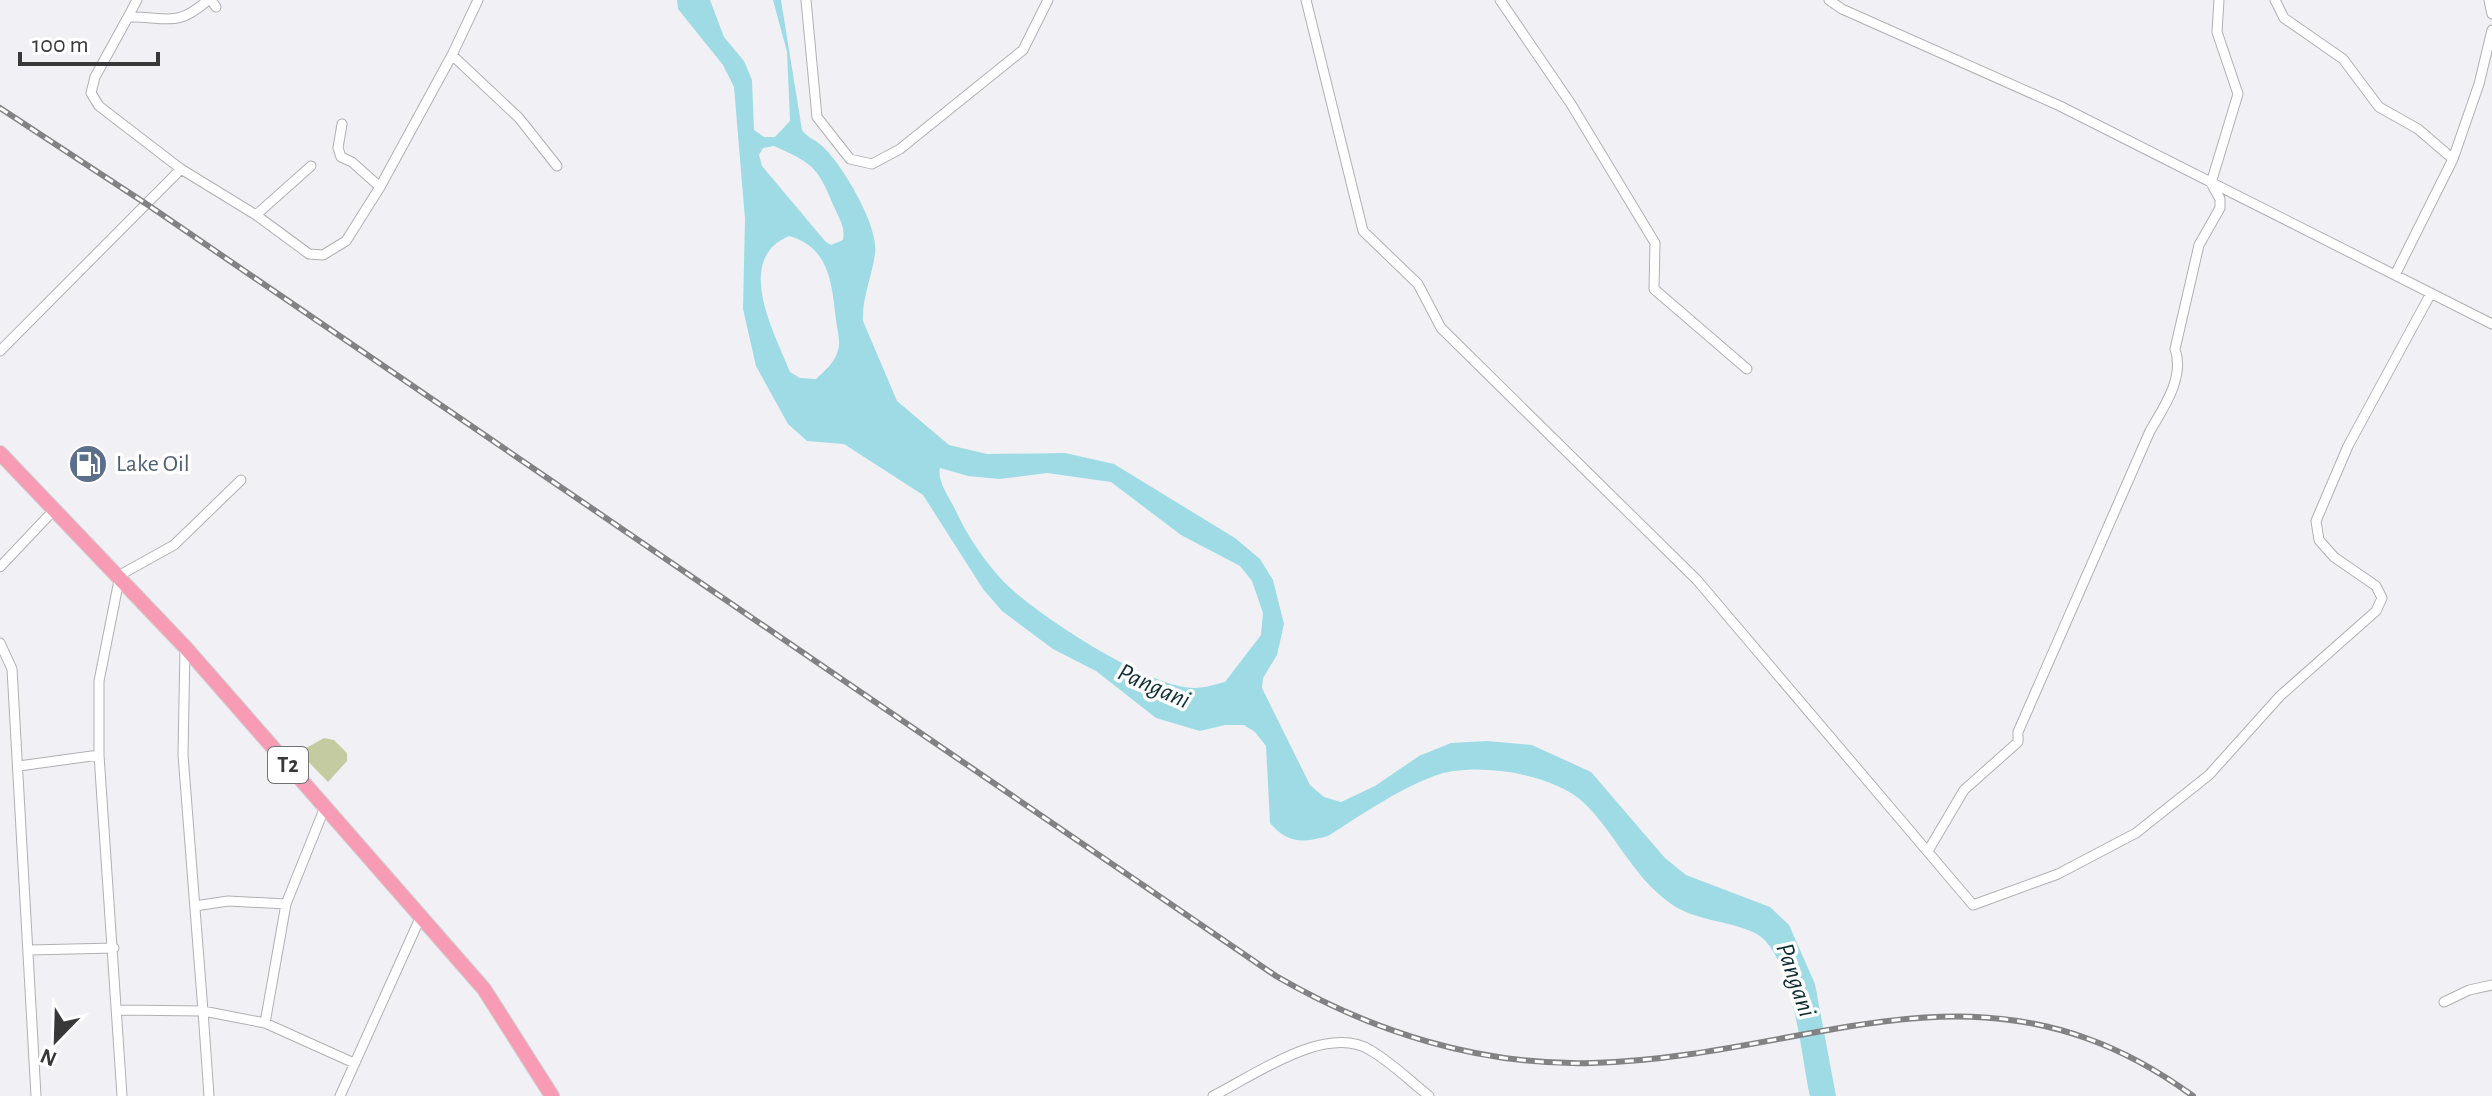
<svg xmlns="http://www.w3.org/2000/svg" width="2492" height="1096" font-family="'Alegreya Sans',sans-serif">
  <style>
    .green { fill: #c5cba1 }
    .water { fill: #9edbe5; fill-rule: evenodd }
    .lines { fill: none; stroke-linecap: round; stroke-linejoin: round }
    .minor-casing { stroke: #b0b0b3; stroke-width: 11 }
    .highway-casing { stroke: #cfcfcf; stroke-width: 16 }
    .minor { stroke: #fff; stroke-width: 9 }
    .highway { stroke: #f89bb4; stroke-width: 14 }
    .rail-casing { stroke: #828284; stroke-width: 6 }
    .rail { stroke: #fff; stroke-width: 3; stroke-dasharray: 9; stroke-linecap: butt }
    .labels { text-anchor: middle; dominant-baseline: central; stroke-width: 7; stroke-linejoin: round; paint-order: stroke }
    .shield { fill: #fff; stroke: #747474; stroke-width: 2 }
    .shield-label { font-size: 22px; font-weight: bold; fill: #383839 }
    .service-label { font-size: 24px; fill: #4e5e75; stroke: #fff; text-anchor: start }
    .water-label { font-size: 26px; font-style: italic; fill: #102f34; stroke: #fff }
  </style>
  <rect width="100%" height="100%" fill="#f1f1f5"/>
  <path class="green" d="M324,738L334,740L347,753V761L328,782L299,752Z"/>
  <path class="water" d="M677,0H710L724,37L744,61L752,80L754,130L764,137H775L790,121L787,52L773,0H781L802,130C807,137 814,139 821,145C841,162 880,227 875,254C872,277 862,297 863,321L897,401L949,445L987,454L1065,453L1114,464L1235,538L1260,559L1273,580L1284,624L1277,655L1263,678L1262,688L1310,785L1324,797L1341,802L1375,786L1419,756L1451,743L1487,741L1532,745L1591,772L1665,858L1686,875L1770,907L1789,925L1815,984L1836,1096H1810C1801,1057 1793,952 1755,933C1728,920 1694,921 1670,903C1632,876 1614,831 1583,802C1552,773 1473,761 1434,776C1397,790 1361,815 1328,836C1303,843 1288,844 1270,823L1266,746L1255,732L1244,725H1225L1200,731L1156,718L1096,671L1053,649L1002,611L983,589L923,495L844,444L807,441L788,424L756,366L743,309L745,219L734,87L723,65L678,9ZM774,146C817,165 818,169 836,211C841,222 845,228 843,240L831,245L825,241L762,166L759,155L763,148ZM789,236C829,247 832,283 836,320C837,329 841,342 838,350C835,363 824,371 816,379L800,378L790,372C775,333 733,260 789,236ZM940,468L968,476L999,479L1047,473L1111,482L1181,535L1240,566L1252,581L1263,613L1261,635L1225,682C1216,684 1205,688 1195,688C1150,689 1037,615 1005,583C984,561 966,534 954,507C948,496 937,480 940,468Z"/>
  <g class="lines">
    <g class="minor-casing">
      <path id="minor" d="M211,0L216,7
        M806,0L817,117L850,159L872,164L900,149L1023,50L1048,0
        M1306,0L1363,231L1418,284L1441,328L1697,580L1973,905L2058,874L2136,833L2209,775L2280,696L2376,611L2382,598L2376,586L2334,557L2319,540L2316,521L2348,446L2430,295
        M1500,0L1571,104L1655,243L1654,289L1747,369
        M1829,0L1842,9L2060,106L2492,324
        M2275,0L2284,18L2343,59L2379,107L2418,129L2453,159L2395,275
        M2489,0L2492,14
        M128,17L137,0
        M452,55L519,118L557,166
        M2453,159L2479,84L2492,30
        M181,169L99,106L91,93L95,77L128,17C167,16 175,29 208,0
        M380,187L452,55L478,0
        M256,215L311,166
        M0,351L181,169L256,215L309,254L323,255L346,241L380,187L352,162L341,157L338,148L342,124
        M0,567L54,510
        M0,643L12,669L36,1096
        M185,647L183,755L203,1011L265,1023L354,1063
        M19,766L99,755
        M1928,851L1964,790L2018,742V732L2150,431C2164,407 2185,377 2175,349L2199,245L2220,208V199L2211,183L2238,94L2217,32L2219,0
        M195,906L228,901L286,904
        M30,950L114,948
        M2444,1002L2469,990L2492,985
        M119,1010L203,1011L209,1096
        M265,1023L286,904L325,807
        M122,1096L99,755V681L120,575L174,545L241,480
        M340,1096L421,916
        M1213,1096C1253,1076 1326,1023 1370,1050C1391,1062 1410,1081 1429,1096"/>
    </g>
    <g class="highway-casing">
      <path id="highway" d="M0,453L185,647L484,989L552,1096"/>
    </g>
    <use href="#minor" class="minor"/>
    <use href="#highway" class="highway"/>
    <g class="rail-casing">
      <path id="rail" d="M0,108L148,205L1276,976C1372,1032 1480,1066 1592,1063C1815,1057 1984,943 2193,1096"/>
    </g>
    <use href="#rail" class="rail"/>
  </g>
  <defs>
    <g id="fuel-disc" transform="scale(2)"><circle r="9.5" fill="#5c6f8a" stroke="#fff"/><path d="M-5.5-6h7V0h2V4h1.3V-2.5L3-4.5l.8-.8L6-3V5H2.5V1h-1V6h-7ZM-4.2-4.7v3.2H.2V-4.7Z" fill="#fff"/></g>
  </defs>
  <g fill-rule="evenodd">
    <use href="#fuel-disc" x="88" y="464"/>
  </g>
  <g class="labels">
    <rect class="shield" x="268" y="747" width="40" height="36" rx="6"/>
    <g class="shield-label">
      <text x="288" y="765">T2</text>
    </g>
    <g class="service-label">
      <text x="116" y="464">Lake Oil</text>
    </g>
    <g class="water-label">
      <text transform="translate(1154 686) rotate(24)">Pangani</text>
      <text transform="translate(1796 980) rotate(71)">Pangani</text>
    </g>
  </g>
  <g transform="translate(56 1040) rotate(203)" stroke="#ffffff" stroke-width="6" paint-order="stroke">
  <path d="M0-6L14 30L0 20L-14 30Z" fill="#383839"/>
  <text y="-12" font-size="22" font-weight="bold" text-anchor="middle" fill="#383839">N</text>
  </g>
  <path d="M20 52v12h138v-12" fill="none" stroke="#383839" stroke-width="4"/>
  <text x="32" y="52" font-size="24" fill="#383839" stroke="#ffffff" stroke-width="6" paint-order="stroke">100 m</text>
</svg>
